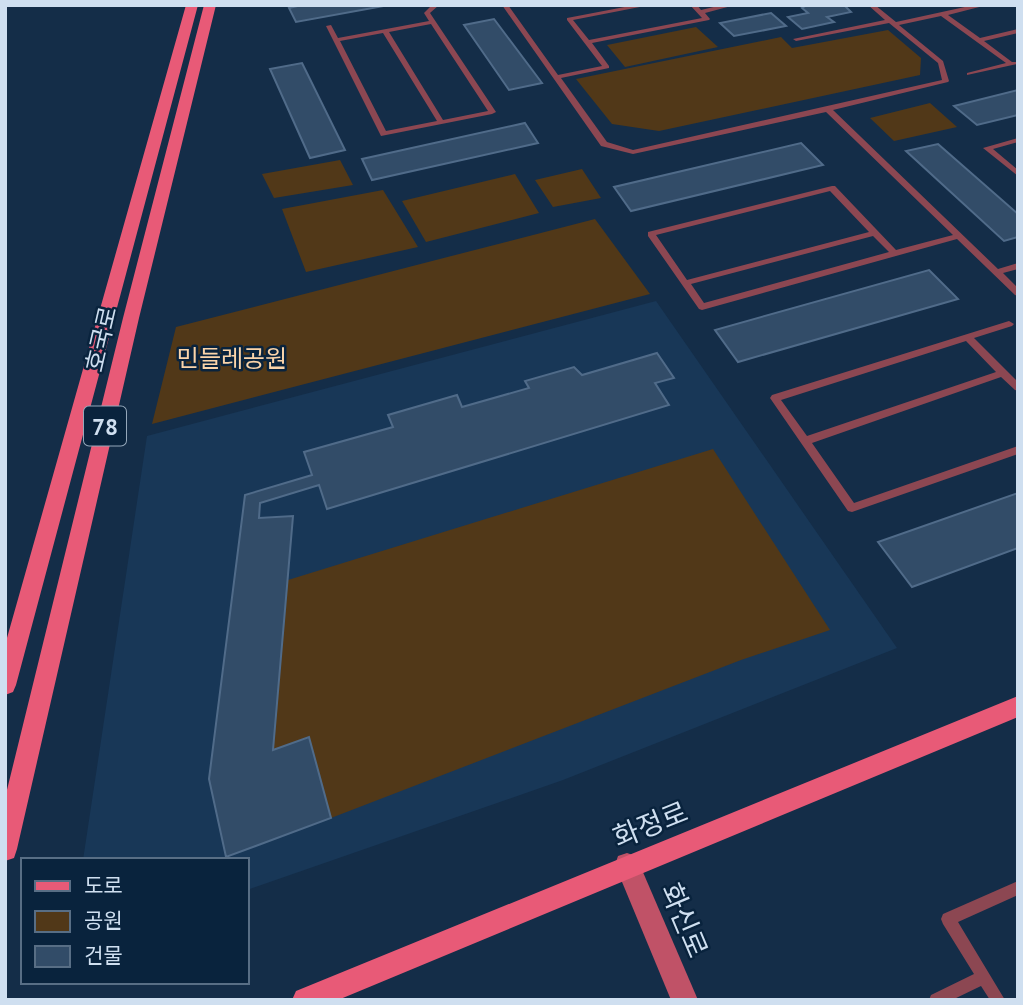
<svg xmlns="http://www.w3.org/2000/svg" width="1023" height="1005" font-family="'PT Sans','Noto Sans KR',sans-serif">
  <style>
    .built { fill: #183757 }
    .green { fill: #513818 }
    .building { fill: #324c68; stroke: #506b89; stroke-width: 2 }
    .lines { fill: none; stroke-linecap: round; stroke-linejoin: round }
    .service { fill: #8c4752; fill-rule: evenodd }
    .secondary { fill: #c05267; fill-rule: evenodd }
    .primary { fill: #e85a77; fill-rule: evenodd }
    .labels { text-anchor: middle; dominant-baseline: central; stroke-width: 5; stroke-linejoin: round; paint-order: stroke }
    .shield { fill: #09233d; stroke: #94a7ba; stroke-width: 2 }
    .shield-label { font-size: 23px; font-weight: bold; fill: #cfdff0 }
    .street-label { font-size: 24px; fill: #cfdff0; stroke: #09233d }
    .park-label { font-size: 24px; fill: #fad4a9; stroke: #09233d }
    .near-street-label { font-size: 28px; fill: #cfdff0; stroke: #09233d }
  </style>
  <rect width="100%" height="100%" fill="#142d48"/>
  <path class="built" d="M656,301L897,648L563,780L247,890V860H83L147,436Z"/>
  <path class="green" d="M696,27L718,47L625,67L607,45Z
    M888,30L921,58L920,75L659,131L612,124L576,79L781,37L792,48Z
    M930,103L957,127L894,141L870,118Z
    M340,160L353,185L274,198L262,174Z
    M582,169L601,198L553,207L535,180Z
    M515,174L539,213L426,242L402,201Z
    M383,190L418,247L306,272L282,209Z
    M595,219L650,294L152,424L176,327Z
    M713,449L830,630L741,660L331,818L309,738L273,750L288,580Z"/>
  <path class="building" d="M302,5H389L296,22L289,8Z
    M807,5H844L851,12L827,17L834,22L802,29L788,17L808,13L802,8Z
    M771,13L786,26L734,36L720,23Z
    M494,19L542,83L509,90L464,25Z
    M302,63L345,150L310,158L270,69Z
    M1018,90V115L977,125L954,106Z
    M525,123L538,143L372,180L362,159Z
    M801,143L823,165L631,211L614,187Z
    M938,144L1018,214V237L1004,241L906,151Z
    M929,270L958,299L738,362L715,330Z
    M657,353L674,378L655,383L669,405L327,509L319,485L260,503L259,518L293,516L273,750L309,737L331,818L226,857L209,779L245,495L312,475L304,452L393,427L388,415L457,395L462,407L529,388L525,381L574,367L582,375Z
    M1018,493V548L912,587L878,542Z"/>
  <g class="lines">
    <path class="service" d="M432,5H439L430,13L496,112L492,114L381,136L326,26L331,25L338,38L429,21L424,13ZM431,24L488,111L443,120L389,32ZM383,33L437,121L386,131L340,41Z
      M502,5H508L558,75L602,66L567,20V18L635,5H650L573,20L589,40L702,18L690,5H697L701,10L722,5H735L705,13L710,19L709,20L592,43L609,66V68L561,78L607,142L633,150L942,80L938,63L889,23L796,41L793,39L885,20L868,5H875L896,22L974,5H987L948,15L980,38L1018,29V33L984,41L1012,62H1017V64L967,75V73L1006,63L941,16L899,25L943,61L949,81L948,82L833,110L998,269L1018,263V269L1003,273L1018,288V296L1015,295L957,239L702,310L699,309L648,236V232L832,186H835L896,250L953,235L826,112L633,154L601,146ZM830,191L869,232L687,280L656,235ZM873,236L889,252L704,303L691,284Z
      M1018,138V142L993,149L1018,170V176L983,148Z
      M1009,321L1014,324L1012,326L974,338L1018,382V391L1015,390L1001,377L812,443L854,503L1018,446V454L852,512L848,511L770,398L772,395ZM966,341L996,372L807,436L781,400Z
      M1018,881V895L958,922L1005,1000H990L981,986L952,1000H929L931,995L974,974L943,924L941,919L943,914Z"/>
    <path class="secondary" d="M627,853L636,856L698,1000H671L615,865L618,856Z"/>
    <path class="primary" d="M186,5H198L16,685L13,692L5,695V645Z
      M204,5H216L139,318L17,849L14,858L5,861V798L123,318Z
      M1018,696V717L338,1000H292L296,991Z"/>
  </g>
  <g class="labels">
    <rect class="shield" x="84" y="406.5" width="42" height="39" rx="5"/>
    <g class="shield-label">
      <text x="105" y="426">78</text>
    </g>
    <g class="street-label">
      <text transform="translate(101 339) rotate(-77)">호국로</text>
    </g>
    <g class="park-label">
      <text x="232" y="358">민들레공원</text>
    </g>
    <g class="near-street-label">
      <text transform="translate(650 824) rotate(-22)">화정로</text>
      <text transform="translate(685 920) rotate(67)">화신로</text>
    </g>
  </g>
  <rect width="1023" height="1005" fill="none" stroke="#cfdff0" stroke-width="14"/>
  <rect x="21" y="858" width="228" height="126" fill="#09233d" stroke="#586e85" stroke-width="2"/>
  <rect x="35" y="881" width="35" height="10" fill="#e85a77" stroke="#586e85" stroke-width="2"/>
  <text x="84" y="893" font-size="21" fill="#cfdff0">도로</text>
  <rect x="35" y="911" width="35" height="21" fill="#513818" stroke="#586e85" stroke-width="2"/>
  <text x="84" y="928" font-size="21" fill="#cfdff0">공원</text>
  <rect x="35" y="946" width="35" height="21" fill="#324c68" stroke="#586e85" stroke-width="2"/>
  <text x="84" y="963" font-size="21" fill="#cfdff0">건물</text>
</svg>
